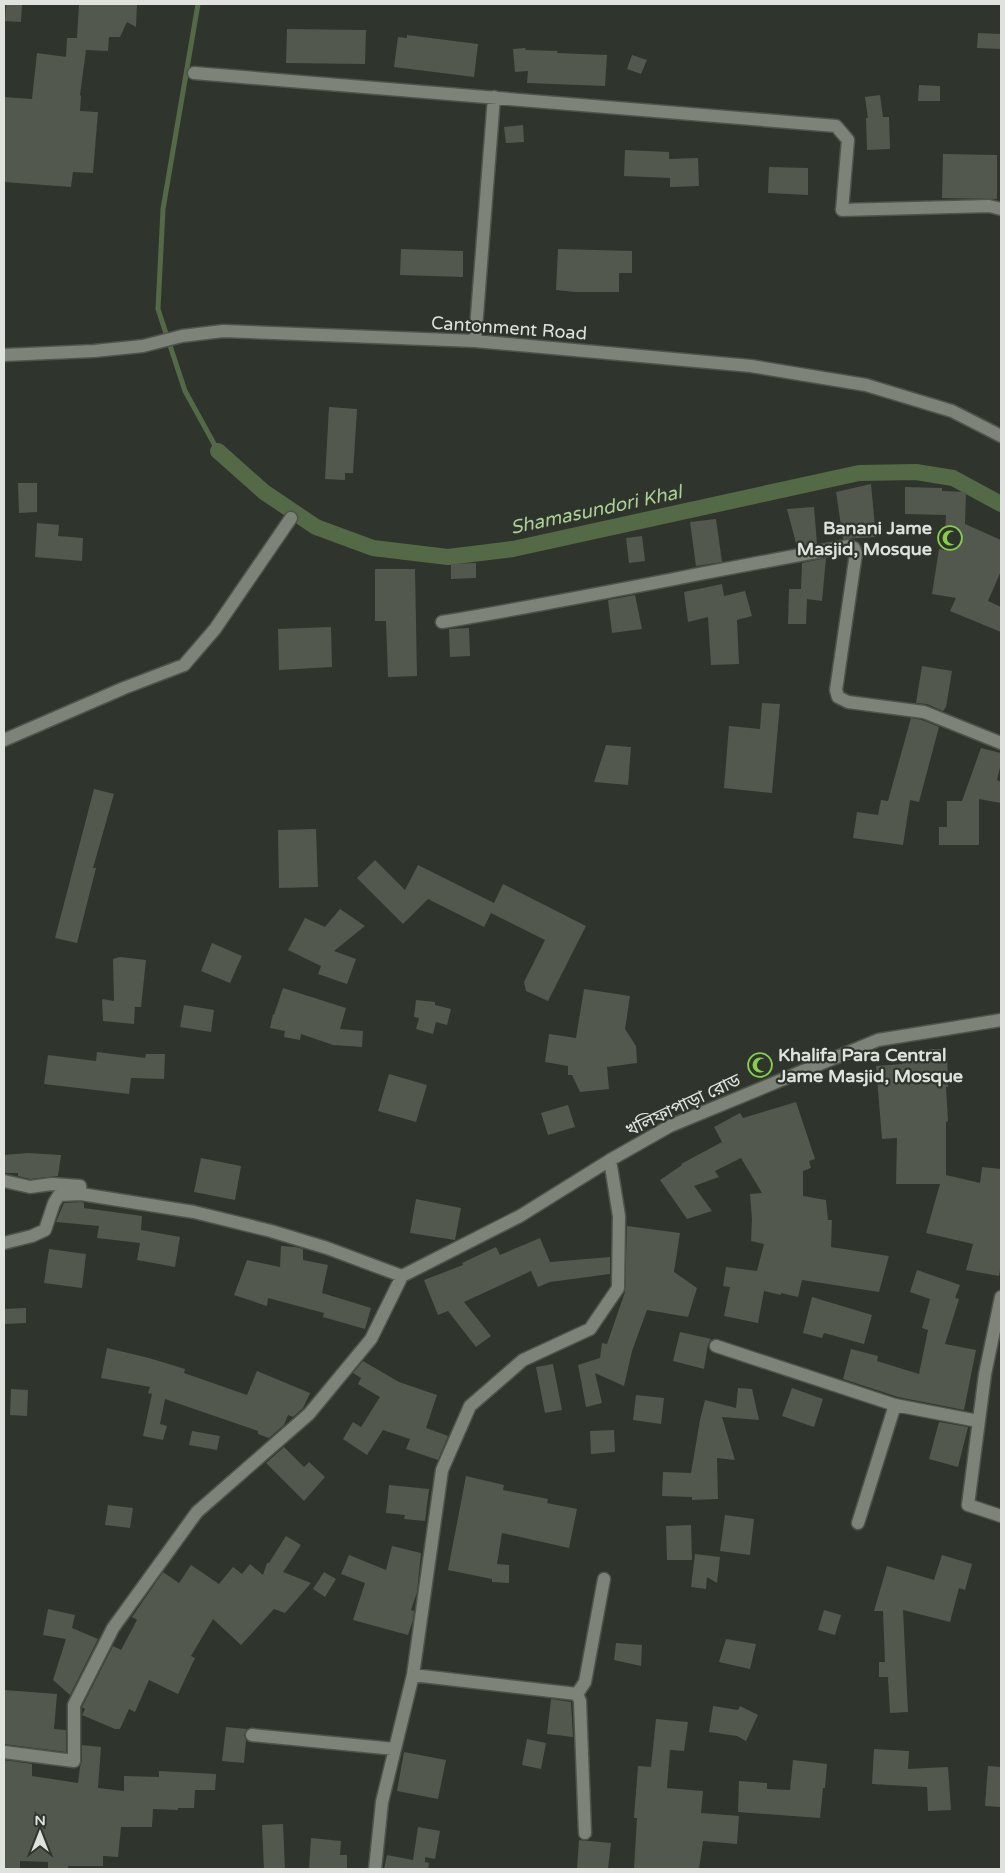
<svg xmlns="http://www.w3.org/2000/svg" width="1005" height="1873" font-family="'Varela Round','Noto Sans Bengali',sans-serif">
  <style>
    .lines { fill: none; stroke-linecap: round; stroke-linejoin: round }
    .stream { stroke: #546946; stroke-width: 5 }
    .canal { stroke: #546946; stroke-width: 16 }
    .building { fill: #52584e }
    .minor-casing { stroke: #4f534c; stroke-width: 15 }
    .minor { stroke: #7d8379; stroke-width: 12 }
    .labels { text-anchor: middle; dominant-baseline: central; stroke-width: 4.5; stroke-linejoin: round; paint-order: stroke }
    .street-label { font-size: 18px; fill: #dfe2dd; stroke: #2f352c }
    .poi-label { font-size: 18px; font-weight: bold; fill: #dfe2dd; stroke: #2f352c; text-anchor: end }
    .water-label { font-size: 19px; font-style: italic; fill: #accf95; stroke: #2f352c }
  </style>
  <rect width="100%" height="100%" fill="#2f352c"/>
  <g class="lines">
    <path class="stream" d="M198,4L163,209L158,309L185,391L218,451"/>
    <path class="canal" d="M218,451L264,492L316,527L373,548L448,557L513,549L859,473L916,472L953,478L1001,504"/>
  </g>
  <path class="building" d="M6,4H22L21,22L5,21Z
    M79,4H137L136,27L127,22L120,37H109L108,51L86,50L80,95L81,96L80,111L98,112L93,173L73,172L71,187L4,182V97L32,99L37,53L66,57L67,38H77Z
    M287,29L366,30L365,64L286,63Z
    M978,33L1001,34V49L977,48Z
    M407,35L478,44L474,77L394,67L398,37L407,38Z
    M525,48L526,50L558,51L557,53L607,55L605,86L527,83L528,71L515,72L513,49Z
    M632,55L647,60L641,74L627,69Z
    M919,85L940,86V101H918Z
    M880,95L883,117H889L890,149L867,150L866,118H868L865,97Z
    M523,125L524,142L506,143L504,127Z
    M625,150L669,152V159L698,158L699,186L670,187V178L624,176Z
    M943,154L997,155V199L942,198Z
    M769,167L808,168V195L768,193Z
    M401,249L463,251V277L400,275Z
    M558,249L632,251V273H619V292H575L556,290Z
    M329,407L357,409L353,473H345V480L325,479Z
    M18,483H37V512L19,513Z
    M871,484L876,537L843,539L836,492Z
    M905,487L942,488V491L966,492L965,524L1001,540V571L988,601L1001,607V632L950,611L956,598L932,594L939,549L944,550L946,515L905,514Z
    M814,507L817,544L797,547L787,509Z
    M716,519L722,562L696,566L690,522Z
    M37,523L59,525L58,536L83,538L82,561L35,557Z
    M642,536L645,561L629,563L626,538Z
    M826,558L822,601L807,599L806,624H788L789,589H801L802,563Z
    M476,563V578L451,579V564Z
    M375,569H415L417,676L388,677L386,621H375Z
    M722,584L724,596L745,591L752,616L737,620L739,664L711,665L708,617L688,622L684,592Z
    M635,595L642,629L612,633L608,600Z
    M331,627L332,667L279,670L278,629Z
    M469,628L470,656L450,657L449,629Z
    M922,666L952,671L946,707L943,711L927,704L916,703Z
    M762,703L780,704L772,793L724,788L729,726L760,729Z
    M911,718L922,720L939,727L919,802L910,800L903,845L853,838L857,812L878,815L881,800L888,801Z
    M606,745L631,747L628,785L594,782Z
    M981,748L1001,753V763L997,780L1001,782V803L979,799V845H939V827H947V801H962Z
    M94,789L114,794L93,868H96L77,943L55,938Z
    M316,829L318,887L279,888L278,830Z
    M375,860L405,890L418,865L494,903L503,884L586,926L548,1001L526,991L524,982L545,940L491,913L484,927L428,899L403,924L357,878Z
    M340,909L365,926L334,951L356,959L347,984L318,974L321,966L288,950L305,918L325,927Z
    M212,943L242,956L230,983L201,971Z
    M120,957L146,960L141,1007H135L134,1024L103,1021L102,999L114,1001L113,959Z
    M283,988L346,1008L340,1029L363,1031L362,1047L333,1045L301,1034L300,1040L284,1037L285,1031L270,1028L273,1014L274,1015Z
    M584,989L630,996L625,1029L636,1046L637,1063L607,1067L609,1089L580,1092L572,1075H568V1066L545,1062L549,1034L576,1038Z
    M416,1000L435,1002V1005L451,1009L447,1025L436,1022L433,1034L416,1029L419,1018L414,1017Z
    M184,1005L214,1010L211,1032L180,1027Z
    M929,1049H947L948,1087H946L948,1121L946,1122V1175L980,1183L982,1167L1001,1169V1264L999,1276L966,1270L973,1244L926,1233L940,1184H896L897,1138L882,1139L876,1066L902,1064L901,1054L929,1051Z
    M97,1052L145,1058L146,1054H165L164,1079L131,1078L129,1094L44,1084L48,1055L96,1061Z
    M389,1074L427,1085L416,1122L378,1111Z
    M796,1102L815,1159L809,1161L811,1168L803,1171V1196L826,1200L828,1220H832L831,1247L889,1256L879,1292L802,1280L798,1297L781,1293V1295L764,1291L758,1323L724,1316L730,1287L723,1286L726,1267L757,1271L764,1244L751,1241L752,1220L750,1194L762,1193L741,1158L715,1171L719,1177L694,1186L712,1211L687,1219L660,1180L682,1165L681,1164L722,1142L714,1127L740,1113L743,1118Z
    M568,1105L575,1127L548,1135L541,1113Z
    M28,1153L61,1155L58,1176L30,1179L18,1176V1173H4V1155Z
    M201,1158L241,1166L235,1200L194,1192Z
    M416,1199L461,1208L455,1240L410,1233Z
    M81,1202L84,1203V1208L142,1216L141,1230L180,1237L175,1267L137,1260L140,1243L97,1238L99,1226L56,1222L64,1203Z
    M627,1226L680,1233L674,1272L697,1288L688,1317L647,1310L632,1351L624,1386L595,1373L602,1403L586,1407L578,1365L600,1358L602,1343L607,1344L625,1292Z
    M540,1238L550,1262L610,1257V1274L550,1282L538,1287L531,1271L464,1302L491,1336L476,1347L448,1311L438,1315L424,1280L463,1265L462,1263L496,1247L500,1255Z
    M281,1246L295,1247L303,1249V1260L328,1265L322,1293L371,1308L365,1329L323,1317L324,1313L268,1298L267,1306L234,1295L247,1260L280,1267Z
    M49,1249L86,1254L82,1288L44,1283Z
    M917,1270L960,1285L955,1298L959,1299L945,1344L976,1350L964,1410L898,1397L843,1379L851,1349L878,1356L877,1361L919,1374L928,1330L922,1328L930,1299L910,1292Z
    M812,1297L872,1315L864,1344L824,1333L822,1338L803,1333Z
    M26,1308V1323L4,1324V1309Z
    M680,1332L711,1339L708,1344L704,1369L673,1361Z
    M107,1348L149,1358L185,1369L184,1373L247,1395L257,1371L310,1393L303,1408L293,1417L288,1415L284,1425L269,1438L258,1434V1431L165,1399L160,1424L167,1426L163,1440L143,1436L152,1394L148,1393L150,1387L101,1378Z
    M363,1361L399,1382L437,1395L426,1428L448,1436L438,1460L406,1449L410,1439L383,1430L367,1455L343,1439L353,1422L361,1427L380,1397L358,1384L361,1378L353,1373Z
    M553,1364L562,1410L545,1413L536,1367Z
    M738,1388L752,1389L759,1420L722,1417L735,1460L717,1458L718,1499L692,1500V1497L662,1496L663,1472L691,1473L700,1420L705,1400L736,1408Z
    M792,1388L823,1399L814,1427L782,1416Z
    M11,1389L28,1390L27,1416L10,1415Z
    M636,1395L664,1398L661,1424L633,1420Z
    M939,1422L968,1427L958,1467L929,1459Z
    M614,1430L615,1452L591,1454L590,1431Z
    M192,1431L220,1436L217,1450L189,1445Z
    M284,1447L304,1467L309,1462L325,1477L304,1501L266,1463Z
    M466,1476L504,1485L503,1490L548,1499L547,1503L577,1509L569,1548L502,1533L497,1564L509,1565V1583L492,1582V1579L448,1570Z
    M389,1485L429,1489L425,1521L404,1519L405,1515L386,1513Z
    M108,1505L133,1508L130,1528L105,1525Z
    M725,1515L754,1519L750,1555L720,1551Z
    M691,1525L692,1560H667L666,1526Z
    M286,1536L301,1545L283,1572L311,1583L285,1613L274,1609L241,1645L213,1619L191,1656L195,1658L178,1694L149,1680L135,1712L129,1709L120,1729H115L82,1715L85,1709L82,1707L113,1646L121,1650L137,1620L132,1617L163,1572L179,1583L191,1565L219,1584L233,1567L242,1574L250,1564L263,1575L267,1563H269Z
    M392,1546L421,1553L417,1592L411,1610L414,1611L413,1620L408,1635L353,1620L365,1583L341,1574L349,1555L386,1570Z
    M695,1554L720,1557L717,1583L707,1577L706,1589L691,1587Z
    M942,1555L972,1564L965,1590L959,1588L950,1622L903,1610L908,1712L890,1713L888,1677H879V1662H885L883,1611H874L887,1566L934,1580Z
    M324,1572L336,1579L325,1597L313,1589Z
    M48,1609L75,1615L72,1628L98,1639L70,1695L53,1680L66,1639L43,1635Z
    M824,1610L841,1615L835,1635L818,1630Z
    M726,1639L756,1644L750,1669L719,1662Z
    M616,1643L642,1645L641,1666L614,1660Z
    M4,1690L57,1694L54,1729L66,1730V1752L4,1744Z
    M551,1699L571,1702L573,1737L547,1734Z
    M713,1706L738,1710L740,1706L758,1715L746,1741L737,1736L709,1732Z
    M656,1719L688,1722L684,1751L670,1750L667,1788L703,1791L701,1813L739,1816L737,1844L703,1841L699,1869H634L637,1818H634L638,1766L651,1767Z
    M226,1727L247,1729L244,1735L246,1740L244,1763L222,1761Z
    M527,1739L546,1743L541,1769L522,1765Z
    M82,1745L101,1747L98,1788L124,1791V1776L159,1777V1771L216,1774L215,1790H195L194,1808H178V1810L153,1809L152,1827H121L118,1857L103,1856V1866H68V1869H48V1862L20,1861V1869H4V1760L32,1764V1776L78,1783L80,1767L82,1761Z
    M874,1749L909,1751L908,1769L948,1767L951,1810L928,1811L927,1787L872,1784Z
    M404,1752L446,1760L438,1799L397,1791Z
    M793,1760L827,1764L825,1788H823L820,1818L738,1812L739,1781L767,1783V1789L790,1790Z
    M988,1766L1001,1767V1807L985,1806Z
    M283,1824L285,1869H264L262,1825Z
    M418,1827L440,1831L435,1859L425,1857V1862L429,1863L428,1869H384L387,1855L413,1860Z
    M311,1838L341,1841L340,1855H347V1869H309Z
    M579,1840L611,1843L608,1869H577Z"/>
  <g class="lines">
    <g class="minor-casing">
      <path id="minor" d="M194,73L836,126L848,140L842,210L989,206L1001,209
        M475,341L494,97
        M4,355L94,351L143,346L182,336L223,331L475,341L751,366L866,385L952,411L1001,436
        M442,622C579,599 714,570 849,546L854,548L856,553L836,690L838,697L848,702L924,712L1001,743
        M4,740L124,688L184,665L215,629L291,518
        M4,1181L30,1187L52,1184L80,1186L81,1194
        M4,1243L32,1236L45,1230L54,1203L59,1195L81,1194L194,1212L271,1231L327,1248L402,1276
        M1001,1297L985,1374L968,1505L1001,1516
        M716,1346L895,1405L978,1421
        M858,1523L895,1405
        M413,1675L577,1694L580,1701L585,1833
        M577,1694L585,1682L604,1579
        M252,1735L395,1749
        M4,1752L74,1761V1705L113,1628L197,1512L309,1414L371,1339L402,1276L520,1216L610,1160L670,1126L878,1040L1001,1020
        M375,1869L382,1802L413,1675L442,1470L470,1406L523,1360L590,1329L618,1288L619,1216L610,1160"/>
    </g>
    <use href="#minor" class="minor"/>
  </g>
  <defs>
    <g id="mosque-ring" transform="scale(1.25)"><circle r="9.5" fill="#2f352c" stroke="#86cf4b" stroke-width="1.5"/><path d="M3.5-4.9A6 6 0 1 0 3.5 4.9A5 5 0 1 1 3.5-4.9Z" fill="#86cf4b"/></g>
  </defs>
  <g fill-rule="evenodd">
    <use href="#mosque-ring" x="950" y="538"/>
    <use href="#mosque-ring" x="760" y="1065"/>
  </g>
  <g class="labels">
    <g class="street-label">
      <text transform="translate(509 328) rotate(4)">Cantonment Road</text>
      <text transform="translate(683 1105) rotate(-25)">খলিফাপাড়া রোড</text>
    </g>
    <g class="poi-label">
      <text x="932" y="528">Banani Jame<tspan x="932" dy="21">Masjid, Mosque</tspan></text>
      <text x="778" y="1055" text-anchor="start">Khalifa Para Central<tspan x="778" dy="21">Jame Masjid, Mosque</tspan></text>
    </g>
    <g class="water-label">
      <text transform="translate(596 510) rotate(-12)">Shamasundori Khal</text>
    </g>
  </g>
  <rect width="1005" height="1873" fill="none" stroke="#dfe2dd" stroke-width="10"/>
  <g transform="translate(40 1833)" stroke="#2f352c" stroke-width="4" paint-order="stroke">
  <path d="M0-4L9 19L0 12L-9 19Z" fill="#dfe2dd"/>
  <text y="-8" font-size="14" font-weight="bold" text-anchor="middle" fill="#dfe2dd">N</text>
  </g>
</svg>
